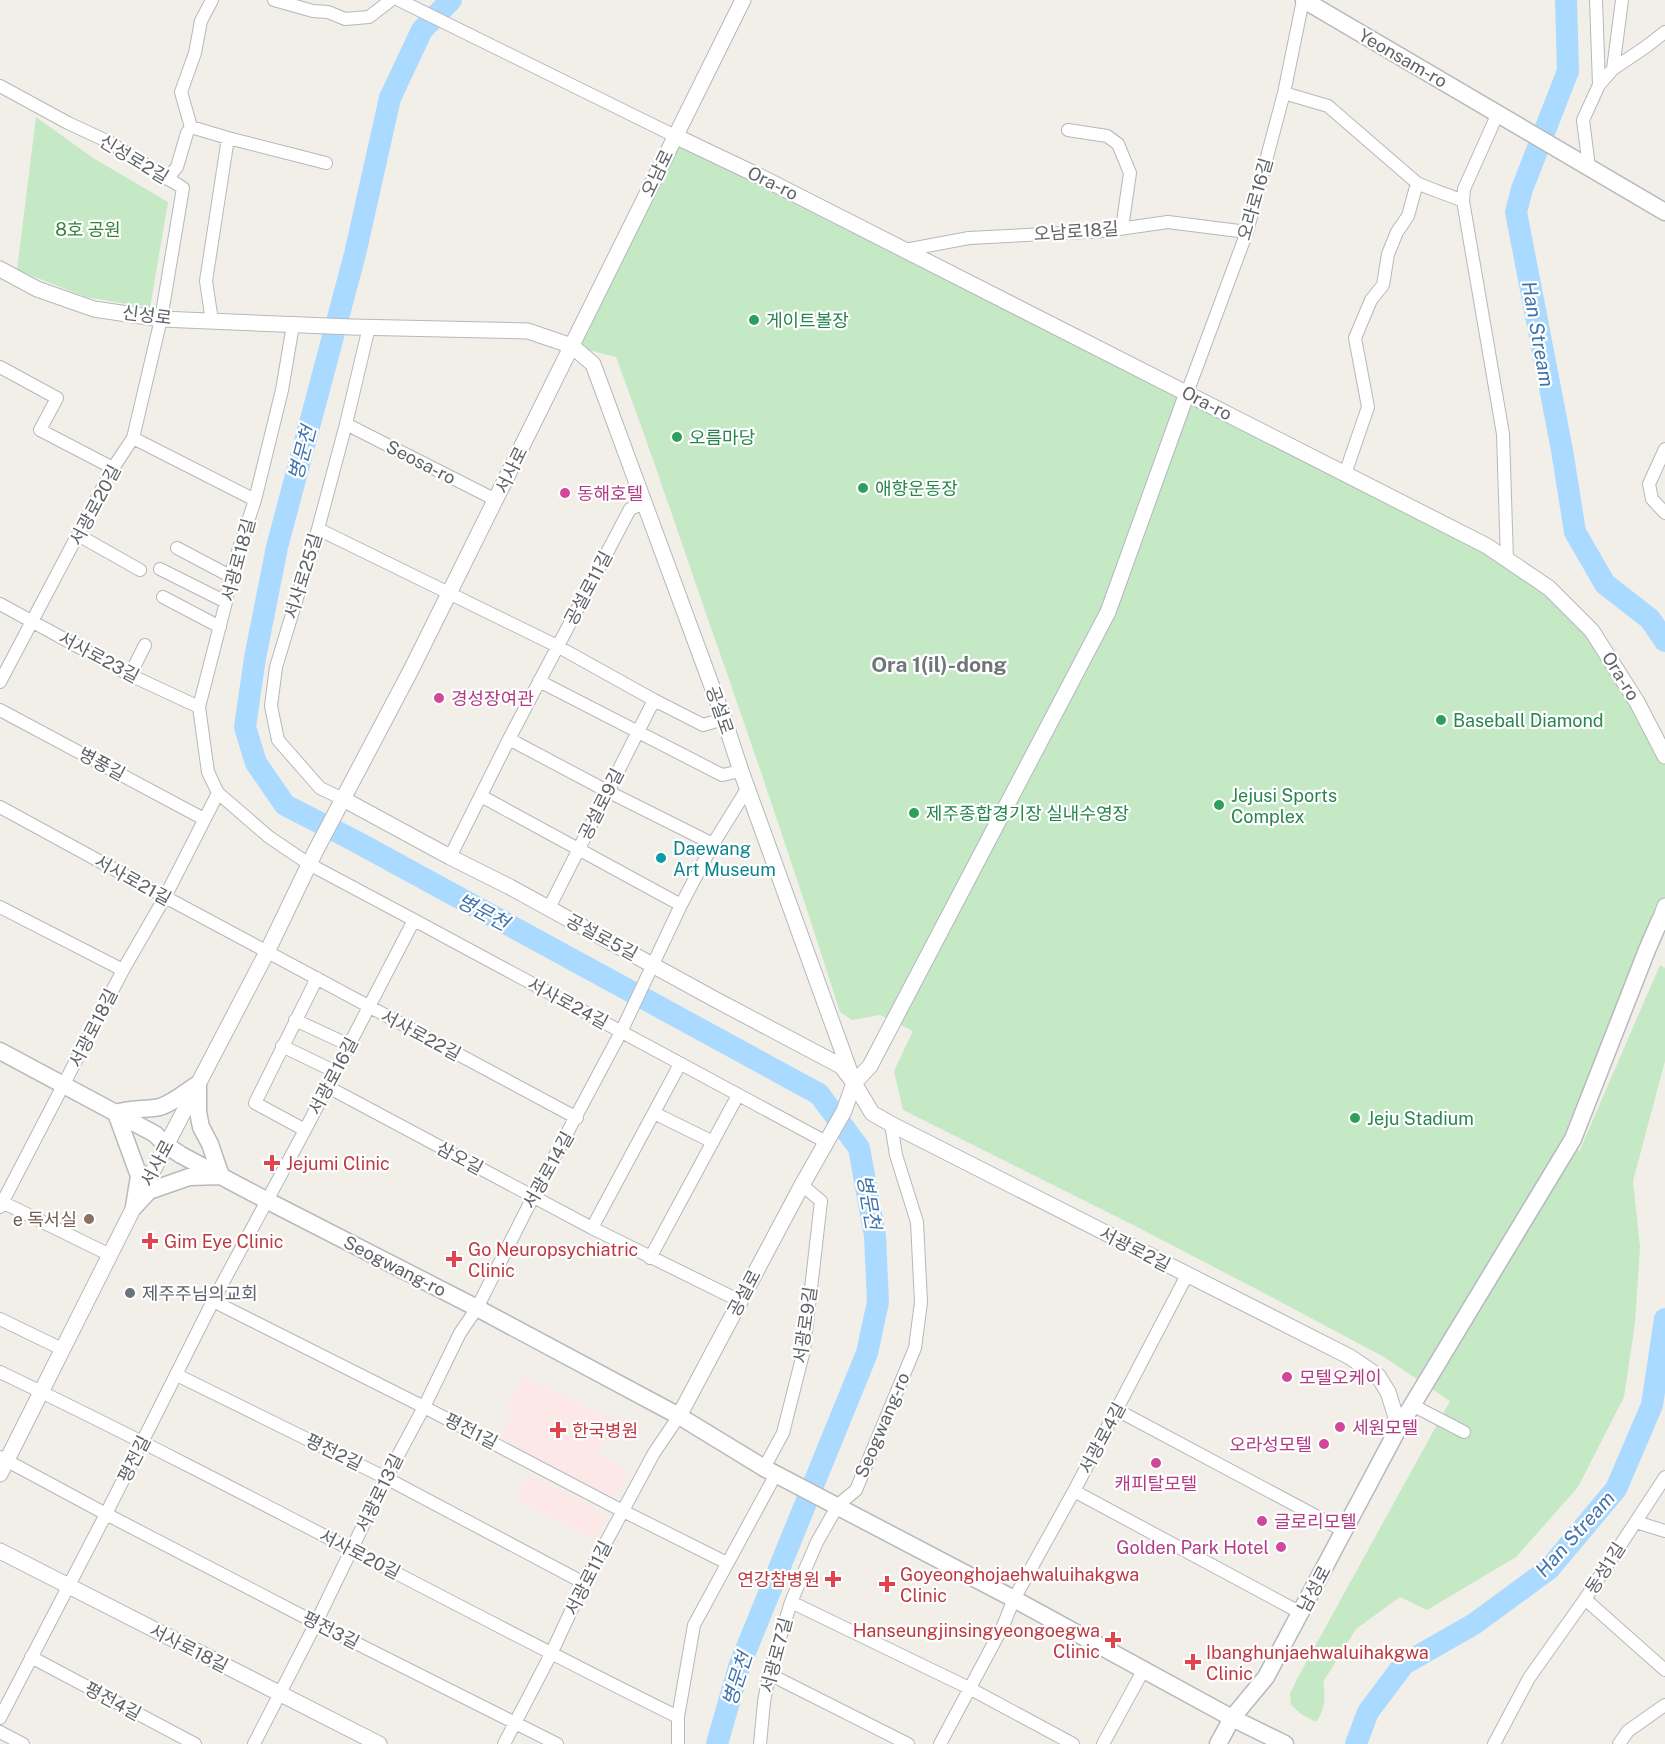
<svg xmlns="http://www.w3.org/2000/svg" width="1665" height="1744" font-family="'Public Sans','Noto Sans KR',sans-serif">
  <style>
    .medical { fill: #fce8e6 }
    .green { fill: #c5e8c5 }
    .lines { fill: none; stroke-linecap: round; stroke-linejoin: round }
    .river { stroke: #aadaff; stroke-width: 22 }
    .minor-casing { stroke: #b5b8bc; stroke-width: 14 }
    .tertiary-casing { stroke: #b5b8bc; stroke-width: 17 }
    .secondary-casing { stroke: #b6babf; stroke-width: 19 }
    .minor { stroke: #fff; stroke-width: 12 }
    .tertiary { stroke: #fff; stroke-width: 15 }
    .secondary { stroke: #fff; stroke-width: 16 }
    .leisure-dot { fill: #2e9e5b; stroke: #fff; stroke-width: 2 }
    .hotel-dot { fill: #d1479c; stroke: #fff; stroke-width: 2 }
    .culture-dot { fill: #0f9aa8; stroke: #fff; stroke-width: 2 }
    .health-dot { fill: #e0444e; stroke: #fff; stroke-width: 2 }
    .education-dot { fill: #8d6e63; stroke: #fff; stroke-width: 2 }
    .worship-dot { fill: #6b7280; stroke: #fff; stroke-width: 2 }
    .labels { text-anchor: middle; dominant-baseline: central; stroke-width: 4.5; stroke-linejoin: round; paint-order: stroke }
    .street-label { font-size: 18px; fill: #5f6368; stroke: #fff }
    .park-label { font-size: 18px; fill: #348238; stroke: #fff }
    .leisure-label { font-size: 18px; fill: #27864d; stroke: #fff; text-anchor: start }
    .hotel-label { font-size: 18px; fill: #b23c85; stroke: #fff; text-anchor: start }
    .culture-label { font-size: 18px; fill: #0d838f; stroke: #fff; text-anchor: start }
    .health-label { font-size: 18px; fill: #be3a42; stroke: #fff; text-anchor: start }
    .education-label { font-size: 18px; fill: #785e54; stroke: #fff; text-anchor: end }
    .worship-label { font-size: 18px; fill: #5b616d; stroke: #fff; text-anchor: start }
    .water-label { font-size: 20px; font-style: italic; fill: #4174aa; stroke: #fff }
    .quarter-label { font-size: 21px; font-weight: bold; fill: #70757a; stroke: #fff }
  </style>
  <rect width="100%" height="100%" fill="#f1efe8"/>
  <path class="medical" d="M523,1375L616,1421L599,1455L629,1471L616,1494L612,1496L608,1495L500,1438L514,1410L507,1407Z
    M529,1475L604,1514L606,1519L595,1540L516,1501Z"/>
  <path class="green" d="M36,117L93,158L168,202L150,308L86,297L17,270Z
    M675,136L1496,552L1592,631L1665,756V901L1573,1139L1579,1152L1660,965L1665,968V1061L1633,1181L1640,1247L1635,1323L1624,1397L1578,1487L1516,1557L1427,1610L1400,1597L1356,1629L1323,1682C1326,1697 1325,1710 1316,1722L1301,1714L1291,1705L1290,1694L1297,1679L1450,1401L1384,1357L1262,1292L1141,1229L903,1110L894,1071L913,1031L880,1015L852,1020L840,1012C796,874 750,738 702,602C674,520 646,438 616,357L572,346Z"/>
  <g class="lines">
    <path class="river" d="M451,0L422,30L390,98L355,254L277,547L255,658L245,727L256,763L285,805L355,841L819,1094L859,1148L875,1236L878,1302L867,1353L739,1667L717,1744
      M1566,0L1568,71L1522,189L1516,212L1562,450L1575,532L1605,584L1650,619L1665,641
      M1356,1744L1368,1712L1404,1664L1474,1624L1549,1569L1616,1489L1652,1405L1665,1319"/>
    <g class="minor-casing">
      <path id="minor" d="M274,0L313,11L328,12L345,19L369,17L391,0
        M399,0L675,136
        M1596,0L1599,85
        M1613,69L1622,0
        M0,86L68,123L109,142L183,188L161,319L133,438L113,468L0,682
        M1284,93L1328,106L1417,183L1408,216L1397,232L1388,254L1383,285L1371,300L1355,338L1368,407L1345,474
        M1498,113L1464,189L1463,201L1503,434L1507,560
        M191,127L228,138L326,163
        M1068,130L1107,136L1118,144L1130,173L1122,228
        M1589,167L1583,120L1599,85L1613,69L1647,46L1665,32
        M167,179L177,167L187,133L191,127L181,92L195,53L201,21L212,0
        M1417,183C1432,190 1447,194 1463,201
        M905,250L969,238L1105,231L1168,222L1247,232
        M212,321L206,281L228,138
        M293,325L282,390L255,500L230,576L226,602L199,707L208,772L218,793L269,837L309,864L414,920L826,1142
        M0,367L57,398L40,430L113,468
        M1187,393L1247,232L1284,93L1303,0
        M346,424L496,500
        M133,438L255,500
        M1665,449L1649,484L1652,499L1665,513
        M318,529L557,646L654,700L703,725L724,719
        M78,535L140,570
        M177,548L230,576
        M160,569L226,602
        M163,597L220,627
        M0,604L130,675L199,707
        M130,675L145,645
        M539,681L722,775L741,771
        M0,710L204,819
        M509,739L607,791L713,844
        M481,796L681,905
        M343,799L320,788L278,740L271,706L276,667L318,529L346,424L369,327
        M0,807L165,897L577,1118
        M450,857L509,739L630,509L645,503
        M0,907L123,970
        M549,908L654,700
        M295,1020L349,1045
        M282,1046L336,1072
        M328,1087L592,1228L740,1301
        M654,1113L713,1142
        M305,1130L255,1103L317,978
        M0,1201L110,1255
        M0,1207L123,970L165,897L218,793
        M592,1228L680,1064
        M650,1258L738,1095
        M213,1301L424,1407L613,1506L727,1563
        M0,1319L62,1349
        M0,1372C229,1482 451,1605 678,1717
        M177,1375L386,1478L584,1583
        M1412,1405L1464,1432
        M1117,1410L1344,1531
        M0,1457L106,1514L316,1623L557,1744
        M764,1468L783,1433L804,1350L821,1201L802,1185
        M1665,1477L1585,1599L1665,1670
        M1074,1491L1301,1613
        M1636,1522L1665,1531
        M791,1602L969,1688L1073,1744
        M31,1657L195,1744
        M769,1674L908,1744
        M0,1718L106,1514L213,1301L305,1130L414,920
        M0,1732L23,1744
        M254,1744L316,1623L386,1478L424,1407L460,1333L477,1308L533,1197L621,1032L681,905L713,844L747,789
        M504,1744L551,1654L584,1583L654,1453L679,1416
        M678,1744V1717L694,1625L776,1474
        M760,1744L764,1702L769,1674L791,1602L817,1542L838,1505L856,1490L915,1348L921,1302L917,1222L896,1155L891,1124
        M940,1744L1003,1626L1014,1599L1074,1491L1187,1275
        M1103,1744L1144,1669
        M1494,1744L1529,1678L1585,1599
        M1619,1744L1628,1731L1665,1705"/>
    </g>
    <g class="tertiary-casing">
      <path id="tertiary" d="M675,136L759,176L1487,546L1549,588L1592,631L1637,702L1665,756
        M0,269L37,289L94,309L161,319L352,327L528,331L572,346L593,364L724,719L741,771L854,1083L844,1111L802,1185L679,1416
        M343,799L450,857L510,887L718,1001L841,1066L854,1083L872,1113L891,1124L1350,1357L1378,1376L1388,1392L1399,1427
        M1660,920L1665,906
        M854,1083L870,1066L1108,612L1187,393
        M0,1474L134,1207L267,952L315,852L411,670L743,0
        M0,1551L379,1744"/>
    </g>
    <g class="secondary-casing">
      <path id="secondary" d="M1304,0L1665,212
        M0,1051L155,1134L166,1145L181,1155L266,1200L477,1308L679,1416L764,1468L1014,1599L1232,1718L1285,1744
        M134,1207L149,1191L189,1177L221,1176L210,1144L201,1127L198,1112V1084
        M134,1207L139,1176L116,1113C130,1108 145,1110 160,1107C173,1103 187,1091 198,1084
        M1218,1744L1232,1718L1266,1677L1399,1427L1573,1139L1647,950L1660,920L1665,922"/>
    </g>
    <use href="#minor" class="minor"/>
    <use href="#tertiary" class="tertiary"/>
    <use href="#secondary" class="secondary"/>
  </g>
  <g class="leisure-dot">
    <circle cx="754" cy="320" r="6"/>
    <circle cx="677" cy="437" r="6"/>
    <circle cx="863" cy="488" r="6"/>
    <circle cx="1441" cy="720" r="6"/>
    <circle cx="1219" cy="805" r="6"/>
    <circle cx="914" cy="813" r="6"/>
    <circle cx="1355" cy="1118" r="6"/>
  </g>
  <g class="hotel-dot">
    <circle cx="565" cy="493" r="6"/>
    <circle cx="439" cy="698" r="6"/>
    <circle cx="1287" cy="1377" r="6"/>
    <circle cx="1340" cy="1427" r="6"/>
    <circle cx="1324" cy="1444" r="6"/>
    <circle cx="1156" cy="1463" r="6"/>
    <circle cx="1262" cy="1521" r="6"/>
    <circle cx="1281" cy="1547" r="6"/>
  </g>
  <circle class="culture-dot" cx="661" cy="858" r="6"/>
  <g class="health-dot">
    <path d="M269 1154h6v6h6v6h-6v6h-6v-6h-6v-6h6z"/>
    <path d="M147 1232h6v6h6v6h-6v6h-6v-6h-6v-6h6z"/>
    <path d="M451 1250h6v6h6v6h-6v6h-6v-6h-6v-6h6z"/>
    <path d="M555 1421h6v6h6v6h-6v6h-6v-6h-6v-6h6z"/>
    <path d="M830 1570h6v6h6v6h-6v6h-6v-6h-6v-6h6z"/>
    <path d="M884 1575h6v6h6v6h-6v6h-6v-6h-6v-6h6z"/>
    <path d="M1110 1631h6v6h6v6h-6v6h-6v-6h-6v-6h6z"/>
    <path d="M1190 1653h6v6h6v6h-6v6h-6v-6h-6v-6h6z"/>
  </g>
  <circle class="education-dot" cx="89" cy="1219" r="6"/>
  <circle class="worship-dot" cx="130" cy="1293" r="6"/>
  <g class="labels">
    <g class="street-label">
      <text transform="translate(1403 58) rotate(30)">Yeonsam-ro</text>
      <text transform="translate(134 159) rotate(31)">신성로2길</text>
      <text transform="translate(657 173) rotate(-64)">오남로</text>
      <text transform="translate(773 183) rotate(26)">Ora-ro</text>
      <text transform="translate(1255 199) rotate(-74)">오라로16길</text>
      <text transform="translate(1076 231) rotate(-4)">오남로18길</text>
      <text transform="translate(147 315) rotate(7)">신성로</text>
      <text transform="translate(1207 403) rotate(27)">Ora-ro</text>
      <text transform="translate(421 462) rotate(27)">Seosa-ro</text>
      <text transform="translate(511 470) rotate(-64)">서사로</text>
      <text transform="translate(95 505) rotate(-62)">서광로20길</text>
      <text transform="translate(238 560) rotate(-75)">서광로18길</text>
      <text transform="translate(303 576) rotate(-73)">서사로25길</text>
      <text transform="translate(588 588) rotate(-62)">공설로11길</text>
      <text transform="translate(99 657) rotate(28)">서사로23길</text>
      <text transform="translate(1621 676) rotate(58)">Ora-ro</text>
      <text transform="translate(720 710) rotate(71)">공설로</text>
      <text transform="translate(102 764) rotate(28)">병풍길</text>
      <text transform="translate(601 804) rotate(-63)">공설로9길</text>
      <text transform="translate(133 880) rotate(29)">서사로21길</text>
      <text transform="translate(602 937) rotate(28)">공설로5길</text>
      <text transform="translate(568 1003) rotate(28)">서사로24길</text>
      <text transform="translate(93 1028) rotate(-63)">서광로18길</text>
      <text transform="translate(421 1035) rotate(28)">서사로22길</text>
      <text transform="translate(333 1076) rotate(-62)">서광로16길</text>
      <text transform="translate(460 1158) rotate(28)">삼오길</text>
      <text transform="translate(157 1163) rotate(-62)">서사로</text>
      <text transform="translate(548 1170) rotate(-61)">서광로14길</text>
      <text transform="translate(1135 1249) rotate(27)">서광로2길</text>
      <text transform="translate(395 1266) rotate(27)">Seogwang-ro</text>
      <text transform="translate(744 1293) rotate(-62)">공설로</text>
      <text transform="translate(805 1325) rotate(-82)">서광로9길</text>
      <text transform="translate(882 1425) rotate(-67)">Seogwang-ro</text>
      <text transform="translate(471 1431) rotate(27)">평전1길</text>
      <text transform="translate(1102 1438) rotate(-62)">서광로4길</text>
      <text transform="translate(334 1452) rotate(26)">평전2길</text>
      <text transform="translate(134 1459) rotate(-63)">평전길</text>
      <text transform="translate(379 1493) rotate(-64)">서광로13길</text>
      <text transform="translate(360 1554) rotate(27)">서사로20길</text>
      <text transform="translate(1605 1568) rotate(-57)">동성1길</text>
      <text transform="translate(588 1578) rotate(-63)">서광로11길</text>
      <text transform="translate(1314 1589) rotate(-62)">남성로</text>
      <text transform="translate(331 1630) rotate(27)">평전3길</text>
      <text transform="translate(189 1648) rotate(27)">서사로18길</text>
      <text transform="translate(776 1655) rotate(-75)">서광로7길</text>
      <text transform="translate(113 1701) rotate(28)">평전4길</text>
    </g>
    <g class="park-label">
      <text x="88" y="229">8호 공원</text>
    </g>
    <g class="leisure-label">
      <text x="766" y="320">게이트볼장</text>
      <text x="689" y="437">오름마당</text>
      <text x="875" y="488">애향운동장</text>
      <text x="1453" y="720">Baseball Diamond</text>
      <text x="1231" y="795">Jejusi Sports<tspan x="1231" dy="21">Complex</tspan></text>
      <text x="926" y="813">제주종합경기장 실내수영장</text>
      <text x="1367" y="1118">Jeju Stadium</text>
    </g>
    <g class="hotel-label">
      <text x="577" y="493">동해호텔</text>
      <text x="451" y="698">경성장여관</text>
      <text x="1299" y="1377">모텔오케이</text>
      <text x="1352" y="1427">세원모텔</text>
      <text x="1312" y="1444" text-anchor="end">오라성모텔</text>
      <text x="1156" y="1483" text-anchor="middle">캐피탈모텔</text>
      <text x="1274" y="1521">글로리모텔</text>
      <text x="1269" y="1547" text-anchor="end">Golden Park Hotel</text>
    </g>
    <g class="culture-label">
      <text x="673" y="848">Daewang<tspan x="673" dy="21">Art Museum</tspan></text>
    </g>
    <g class="health-label">
      <text x="286" y="1163">Jejumi Clinic</text>
      <text x="164" y="1241">Gim Eye Clinic</text>
      <text x="468" y="1249">Go Neuropsychiatric<tspan x="468" dy="21">Clinic</tspan></text>
      <text x="572" y="1430">한국병원</text>
      <text x="900" y="1574">Goyeonghojaehwaluihakgwa<tspan x="900" dy="21">Clinic</tspan></text>
      <text x="820" y="1579" text-anchor="end">연강참병원</text>
      <text x="1100" y="1630" text-anchor="end">Hanseungjinsingyeongoegwa<tspan x="1100" dy="21">Clinic</tspan></text>
      <text x="1206" y="1652">Ibanghunjaehwaluihakgwa<tspan x="1206" dy="21">Clinic</tspan></text>
    </g>
    <g class="education-label">
      <text x="77" y="1219">e 독서실</text>
    </g>
    <g class="worship-label">
      <text x="142" y="1293">제주주님의교회</text>
    </g>
    <g class="water-label">
      <text transform="translate(1538 334) rotate(80)">Han Stream</text>
      <text transform="translate(302 453) rotate(-75)">병문천</text>
      <text transform="translate(483 912) rotate(28)">병문천</text>
      <text transform="translate(869 1202) rotate(80)">병문천</text>
      <text transform="translate(1575 1534) rotate(-48)">Han Stream</text>
      <text transform="translate(737 1679) rotate(-72)">병문천</text>
    </g>
    <g class="quarter-label">
      <text x="939" y="664">Ora 1(il)-dong</text>
    </g>
  </g>
</svg>
